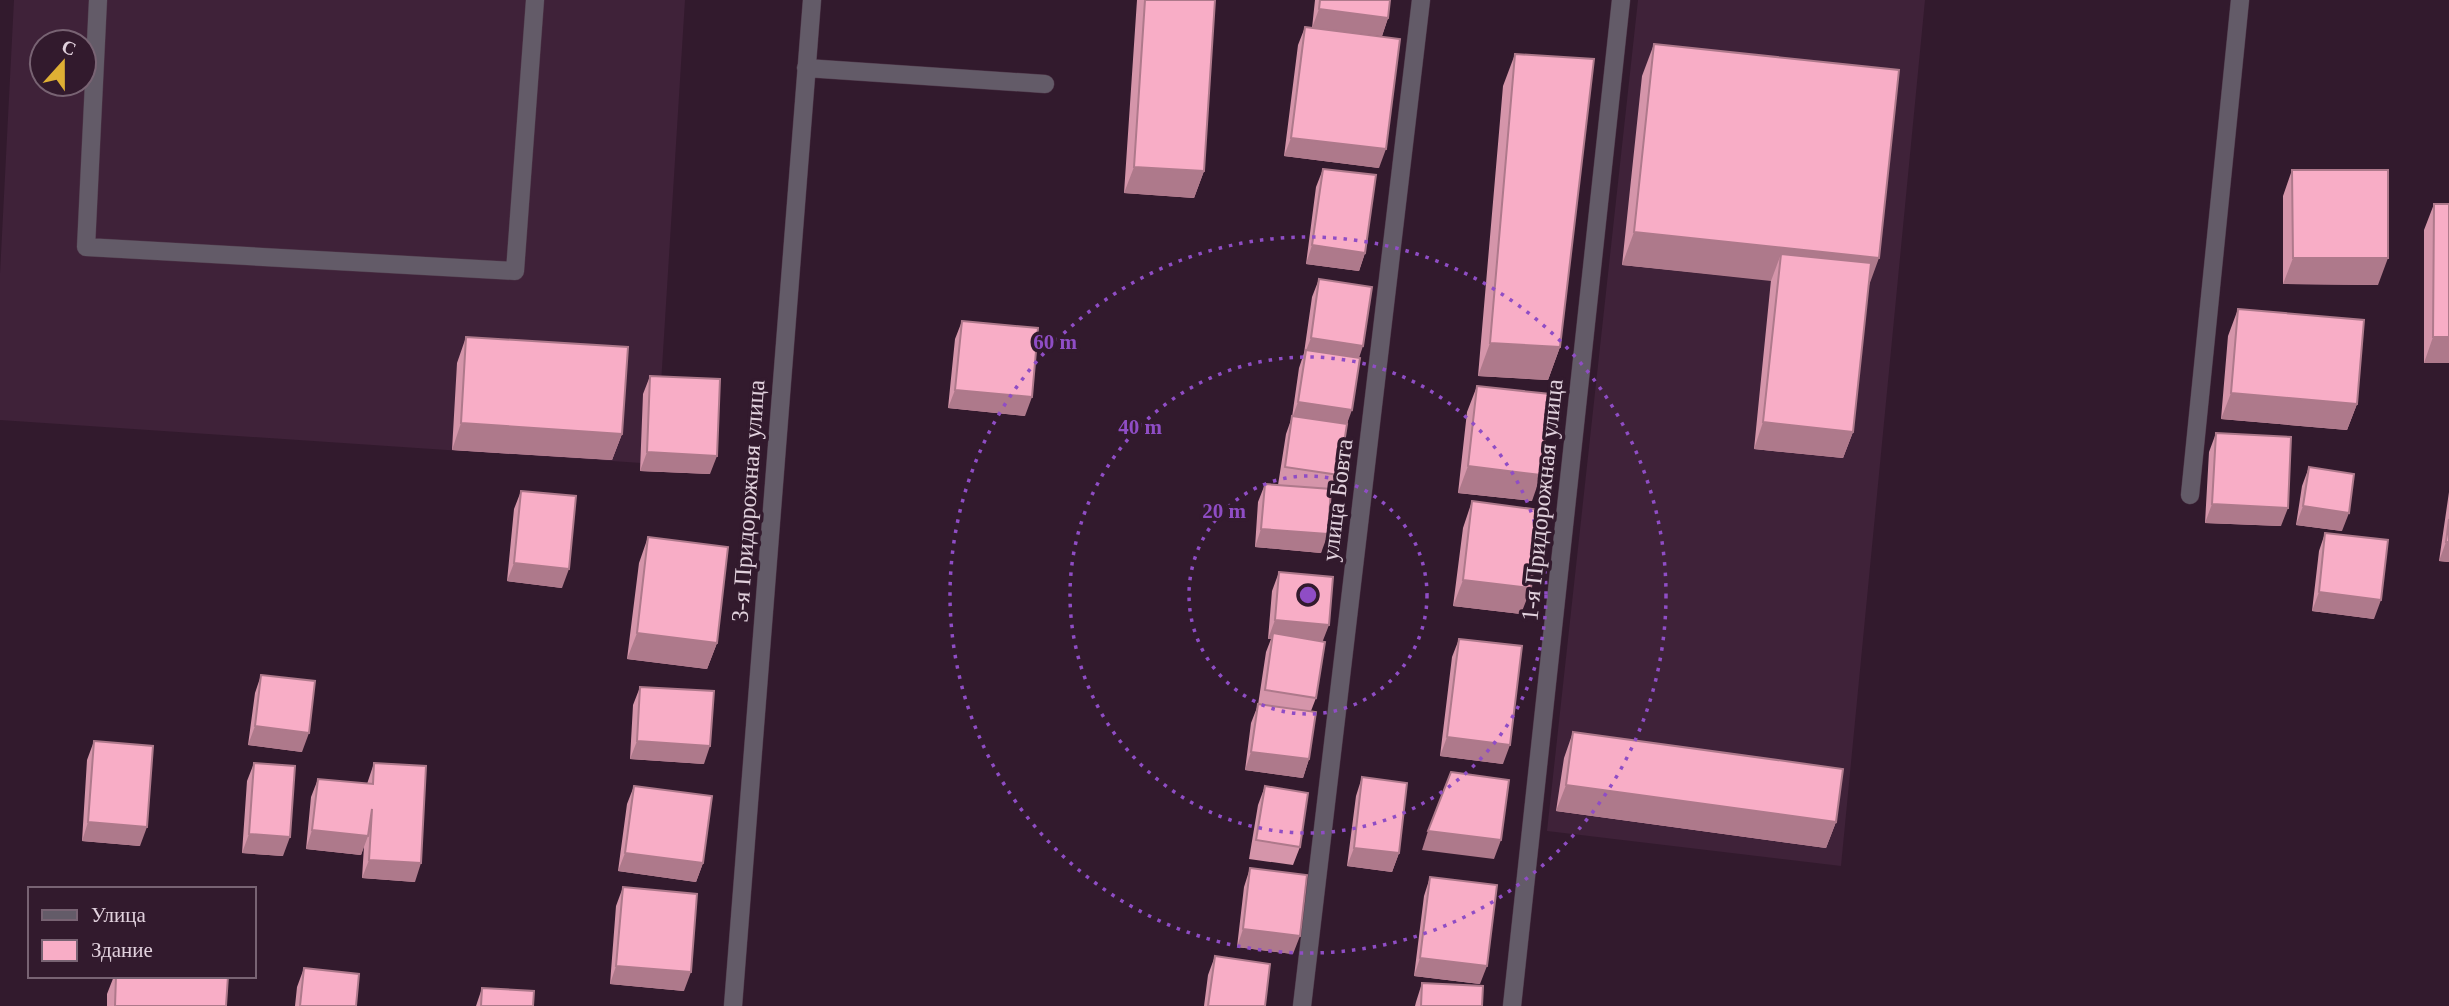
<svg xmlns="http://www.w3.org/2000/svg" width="2449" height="1006" font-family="Georgia,serif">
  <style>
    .built { fill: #3f2239; fill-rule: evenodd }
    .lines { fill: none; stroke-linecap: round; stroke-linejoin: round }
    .minor-casing { stroke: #4e3749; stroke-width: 19 }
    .minor { stroke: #635b68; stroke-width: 18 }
    .wall { fill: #d595aa }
    .shaded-wall { fill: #ae798b }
    .building { fill: #f8adc6; stroke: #ae798b; stroke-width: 2 }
    .ring { fill: none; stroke: #8f4dc5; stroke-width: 3.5; stroke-dasharray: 3.5 7 }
    .labels { text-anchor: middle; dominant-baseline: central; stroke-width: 7; stroke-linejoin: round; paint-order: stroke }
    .street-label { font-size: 24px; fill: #e1d1dd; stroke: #321a2d }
    .centre { fill: #8f4dc5; stroke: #321a2d; stroke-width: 3.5 }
    .ring-label { font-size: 21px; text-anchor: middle; font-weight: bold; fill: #8f4dc5; stroke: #321a2d; stroke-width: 7; stroke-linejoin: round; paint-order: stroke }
  </style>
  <rect width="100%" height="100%" fill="#321a2d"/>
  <path class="built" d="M14,0H685L656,464L0,420V274ZM42,42H84V84H42Z
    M1638,0H1925L1841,866L1547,831Z"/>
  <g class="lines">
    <g class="minor-casing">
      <path id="minor" d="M98,0L86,247L515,271L535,0
        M806,68L1045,84
        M2190,495L2240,0
        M733,1006L812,0
        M1302,1006L1421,0
        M1512,1006L1621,0"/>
    </g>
    <use href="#minor" class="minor"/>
  </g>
  <path class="wall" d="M1137,0H1215L1204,171L1194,198L1124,193Z
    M1315,0H1390L1388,18L1382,36L1333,30L1379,168L1284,156L1298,45L1305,27L1312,28Z
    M1654,44L1868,290L1853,432L1843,458L1754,449L1771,280L1622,265L1642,76Z
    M1515,54L1560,347L1548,380L1478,376L1503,86Z
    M1323,169L1365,253L1359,271L1306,264L1316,187Z
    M2292,170L2378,285L2283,284V196Z
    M2434,204H2449V363H2424V230Z
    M1319,279L1359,358L1347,426L1339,475L1333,493H1331L1321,553L1255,547L1258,502L1265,484L1278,485L1286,434L1292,417L1299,368L1304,353L1312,297Z
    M2238,309L2357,404L2347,430L2221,419L2228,336Z
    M962,321L1025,416L948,408L955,339Z
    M466,337L622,434L612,460L452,450L457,363Z
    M650,376L710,474L640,471L643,394Z
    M1477,386L1532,501L1458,493L1467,412Z
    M2216,433L2281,526L2205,523L2209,452Z
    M2309,467L2342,531L2296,525L2302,486Z
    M521,491L562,588L507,581L514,509Z
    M2449,492V562L2439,561Z
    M1472,501L1521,614L1453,606L1463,528Z
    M2325,533L2374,619L2312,611L2319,551Z
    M648,537L717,643L707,669L627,659L639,563Z
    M1279,572L1323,641L1316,698L1311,711L1309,759L1303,778L1245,770L1251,723L1258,705L1266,652L1271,639H1268L1272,591Z
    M1459,639L1503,764L1440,756L1452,657Z
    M261,675L302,752L248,745L255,693Z
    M640,687L704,764L630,759L633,705Z
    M1573,732L1836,822L1826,848L1556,811L1564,758Z
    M94,741L140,846L82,841L87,760Z
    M254,763L283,856L242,853L247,781Z
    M374,763L415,882L362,878L364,846L361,855L306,849L311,797L318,779L367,784Z
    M1362,777L1399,853L1392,872L1347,866L1356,796Z
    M634,786L703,863L696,882L618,871L627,804Z
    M1265,786L1300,847L1293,865L1249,859L1258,805Z
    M1250,868L1293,954L1237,947L1244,887Z
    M1430,877L1480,984L1414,976L1424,896Z
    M623,887L684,991L610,984L616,906Z
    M1215,956L1265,1006H1204L1208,975Z
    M304,968L356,1006H295L297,987Z
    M114,976H228L226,1006H107V994Z
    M1422,983L1482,1006H1415L1416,1002Z
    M482,988L533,1006H476Z"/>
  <path class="shaded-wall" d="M1319,9L1388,18L1382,36L1312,28Z
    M1291,138L1386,149L1379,168L1284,156Z
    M1134,167L1204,171L1194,198L1124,193Z
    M1634,232L1879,258L1867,291L1781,254L1771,281L1622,265Z
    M1312,245L1365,253L1359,271L1306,264Z
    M2293,258H2388L2378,285L2283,284Z
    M2433,337H2449V363H2424Z
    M1311,338L1363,346L1357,364L1305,353Z
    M1490,343L1560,347L1548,380L1478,376Z
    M955,390L1032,397L1025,416L948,408Z
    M2231,393L2357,404L2347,430L2221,419Z
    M1298,402L1352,410L1345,429L1291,421Z
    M1763,422L1853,432L1843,458L1754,449Z
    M461,423L622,434L612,460L452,450Z
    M647,452L717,456L710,474L640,471Z
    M1468,466L1541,475L1532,501L1458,493Z
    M2212,504L2288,508L2281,526L2205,523Z
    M2303,506L2349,513L2342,531L2296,525Z
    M1261,529L1328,534L1321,553L1255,547Z
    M2446,542H2449V562L2439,561Z
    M514,563L569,569L562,588L507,581Z
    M1463,580L1531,588L1521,614L1453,606Z
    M2319,592L2381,600L2374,619L2312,611Z
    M1275,620L1329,625L1322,643L1273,633L1271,639H1268Z
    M637,633L717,643L707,669L627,659Z
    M255,726L309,733L302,752L248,745Z
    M1447,737L1510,745L1503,764L1440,756Z
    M637,741L710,746L704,764L630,759Z
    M1251,752L1309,759L1303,778L1245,770Z
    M1566,785L1836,822L1826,848L1556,811Z
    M88,822L147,827L140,846L82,841Z
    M312,830L368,836L361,855L306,849Z
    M1428,831L1501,840L1494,859L1422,850Z
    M249,834L290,837L283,856L242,853Z
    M1354,848L1399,853L1392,872L1347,866Z
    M625,853L703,863L696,882L618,871Z
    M369,860L421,863L415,882L362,878Z
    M1243,929L1300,936L1293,954L1237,947Z
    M1420,958L1487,966L1480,984L1414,976Z
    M616,966L691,972L684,991L610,984Z"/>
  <path class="building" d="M1145,0H1215L1204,171L1134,167Z
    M1320,0H1390L1388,18L1319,9Z
    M1305,27L1400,39L1386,149L1291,138Z
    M1654,44L1899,70L1879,258L1634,232Z
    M1515,54L1594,59L1560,347L1490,343Z
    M1323,169L1376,175L1365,253L1312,245Z
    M2292,170H2388V258H2293Z
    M2434,204H2449V337H2433Z
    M1781,254L1871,263L1853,432L1763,422Z
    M1319,279L1372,287L1363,346L1311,338Z
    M2238,309L2364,320L2357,404L2231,393Z
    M962,321L1038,328L1032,397L955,390Z
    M466,337L628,347L622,434L461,423Z
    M1306,350L1360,358L1352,410L1298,402Z
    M650,376L720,379L717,456L647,452Z
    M1477,386L1550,394L1541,475L1468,466Z
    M1292,416L1347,424L1339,475L1285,467Z
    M2216,433L2291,437L2288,508L2212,504Z
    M2309,467L2354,474L2349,513L2303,506Z
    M1265,484L1331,489L1328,534L1261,529Z
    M521,491L576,496L569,569L514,563Z
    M1472,501L1540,510L1531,588L1463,580Z
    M2449,519V542H2446Z
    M2325,533L2388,540L2381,600L2319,592Z
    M648,537L728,547L717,643L637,633Z
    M1279,572L1333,577L1329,625L1275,620Z
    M1273,633L1325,642L1316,698L1265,690Z
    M1459,639L1522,646L1510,745L1447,737Z
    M261,675L315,681L309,733L255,726Z
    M640,687L714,691L710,746L637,741Z
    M1258,704L1316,712L1309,759L1251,752Z
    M1573,732L1843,769L1836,822L1566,785Z
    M94,741L153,746L147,827L88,822Z
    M254,763L295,766L290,837L249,834Z
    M374,763L426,766L421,863L369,860L372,809L368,836L312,830L318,779L373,784Z
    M1451,772L1509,780L1501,840L1428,831Z
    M1362,777L1407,783L1399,853L1354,848Z
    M634,786L712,796L703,863L625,853Z
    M1265,786L1308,793L1300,847L1256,840Z
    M1250,868L1307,875L1300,936L1243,929Z
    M1430,877L1497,885L1487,966L1420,958Z
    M623,887L697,894L691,972L616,966Z
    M1215,956L1270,964L1265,1006H1208Z
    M304,968L359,974L356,1006H300Z
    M116,976H228L226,1006H115Z
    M1422,983L1483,986L1482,1006H1421Z
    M482,988L534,991L533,1006H481Z"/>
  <g class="ring">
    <circle cx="1308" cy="595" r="119"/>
    <circle cx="1308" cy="595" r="238"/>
    <circle cx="1308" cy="595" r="358"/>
  </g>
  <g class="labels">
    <g class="street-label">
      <text transform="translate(1337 500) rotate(-83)">улица Бовта</text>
      <text transform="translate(1542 500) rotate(-84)">1-я Придорожная улица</text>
      <text transform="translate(748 501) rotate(-86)">3-я Придорожная улица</text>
    </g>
  </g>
  <circle cx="1308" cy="595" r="10" class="centre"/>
  <g class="ring-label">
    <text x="1055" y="349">60 m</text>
    <text x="1140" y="434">40 m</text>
    <text x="1224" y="518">20 m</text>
  </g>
  <rect x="28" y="887" width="228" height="91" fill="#321a2d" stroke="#786373" stroke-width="2"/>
  <rect x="42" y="910" width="35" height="10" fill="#635b68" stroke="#786373" stroke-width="2"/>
  <text x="91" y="922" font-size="21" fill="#e1d1dd">Улица</text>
  <rect x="42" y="940" width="35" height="21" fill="#f8adc6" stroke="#786373" stroke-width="2"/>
  <text x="91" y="957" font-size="21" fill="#e1d1dd">Здание</text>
  <g transform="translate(63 63) rotate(21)"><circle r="33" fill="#321a2d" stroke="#786373" stroke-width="2"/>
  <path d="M0-5L12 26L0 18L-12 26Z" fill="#dfb034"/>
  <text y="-10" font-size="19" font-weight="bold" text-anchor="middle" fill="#e1d1dd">С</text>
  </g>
</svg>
